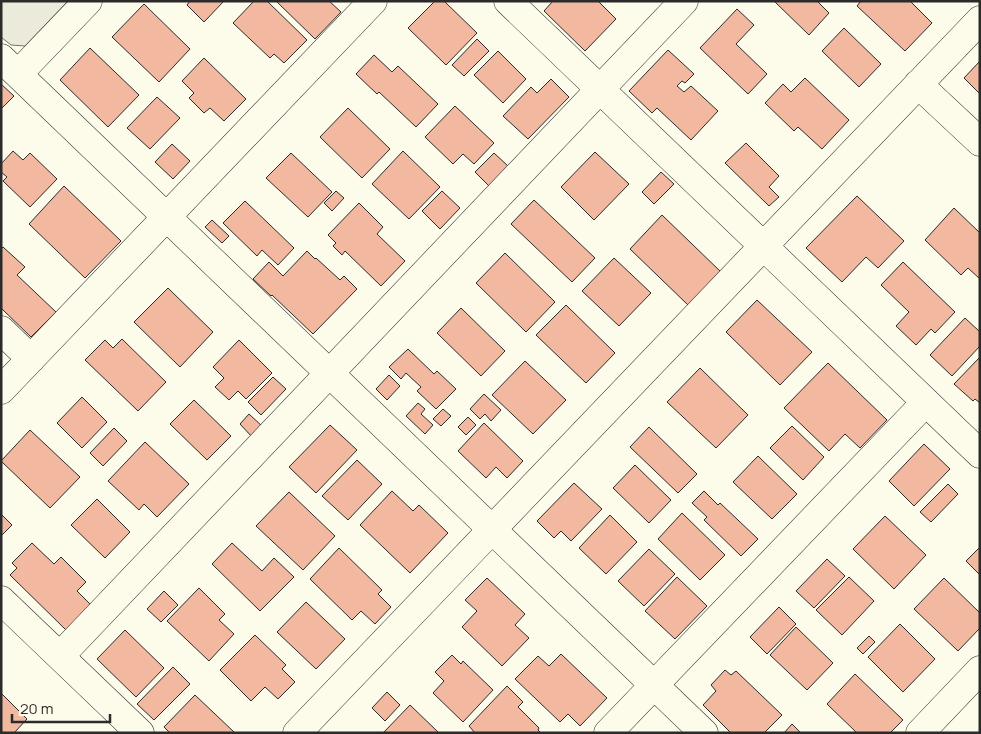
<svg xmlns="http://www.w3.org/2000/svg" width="981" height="734" font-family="Manrope,sans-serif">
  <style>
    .green { fill: #ecebdb; stroke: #74746e }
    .building { fill: #f2b8a0; stroke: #2b2b2b }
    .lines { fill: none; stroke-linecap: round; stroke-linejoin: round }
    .street-casing { stroke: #2b2b2b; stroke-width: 29 }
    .street { stroke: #fdfbea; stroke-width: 28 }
  </style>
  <rect width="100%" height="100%" fill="#fdfbea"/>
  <path class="green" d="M1,1H68L25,46L11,45L1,37Z"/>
  <path class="building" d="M190,1H224L204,22L187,5Z
    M254,1H267L307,40L284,63L274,54L270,58L233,23Z
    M276,1H329L341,12L315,39Z
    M435,1H444L477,33L446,65L408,28Z
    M553,1H598L616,19L585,51L544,11Z
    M774,1H817L829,13L809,35Z
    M861,1H910L932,23L905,51L857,6Z
    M144,4L190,49L159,82L112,37Z
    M737,9L754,25L736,44L767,74L748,94L700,48Z
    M844,28L881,64L859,87L822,51Z
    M477,39L489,51L464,76L452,65Z
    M90,48L139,95L108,127L60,80Z
    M668,50L694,74L685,83L682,81L677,86L684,92L691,86L718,111L691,140L657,108L652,113L629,91Z
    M498,51L526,79L503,103L474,75Z
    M374,55L392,72L398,66L438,104L416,127L379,92L377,94L356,74Z
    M204,58L246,99L224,121L210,108L204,113L189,98L194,93L182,81Z
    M980,61V94L964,78Z
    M805,78L849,120L822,149L798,127L794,131L765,103L783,84L791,92Z
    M551,79L569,97L528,139L503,116L531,87L537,93Z
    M1,84L14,96L1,109Z
    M157,97L180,118L150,149L127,128Z
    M455,106L494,143L474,164L463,154L453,164L425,137Z
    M348,108L390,149L362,178L320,137Z
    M746,143L779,176L769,187L779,197L769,206L725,163Z
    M172,144L190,161L173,179L155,162Z
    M13,151L23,160L30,153L57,179L30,207L3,181L7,177L1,172V164Z
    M403,151L440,187L409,219L372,184Z
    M595,152L629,184L594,220L561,187Z
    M291,153L332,192L308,217L266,178Z
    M494,153L508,166L489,186L475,172Z
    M661,172L674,184L654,204L642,192Z
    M64,186L121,241L85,278L29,224Z
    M336,191L344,198L332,211L324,203Z
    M442,191L460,208L440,229L422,211Z
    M857,196L904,241L878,268L866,257L842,282L806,248Z
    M534,200L595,258L572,282L511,224Z
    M245,201L294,248L278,265L262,250L257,256L223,223Z
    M359,203L383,227L377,234L405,261L381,286L345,251L342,255L333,246L336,243L328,235Z
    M954,208L980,233V279L968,268L961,275L925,240Z
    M662,215L721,272L688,305L630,249Z
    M212,220L229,236L222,243L205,227Z
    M3,247L25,267L17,275L56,312L31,337L1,308V249Z
    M307,251L315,259L316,258L340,280L344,276L357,289L313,334L272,295L271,296L253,279L269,262L283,276Z
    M505,253L555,302L526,332L476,283Z
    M614,258L651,293L619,326L582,291Z
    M903,262L955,312L935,333L931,329L916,345L896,326L909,312L881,285Z
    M168,288L213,332L180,367L134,322Z
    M757,300L812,352L780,385L726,332Z
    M566,305L615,353L586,383L536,335Z
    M461,308L505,351L481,376L437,333Z
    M965,318L980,332V346L952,376L930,355Z
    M122,339L166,382L138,411L85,360L105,340L113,348Z
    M239,340L272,373L246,399L238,391L229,400L215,387L224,378L213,367Z
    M408,349L434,374L437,371L456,389L436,409L417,391L421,387L406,373L401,379L389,367Z
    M980,357V403L975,399L973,401L954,384Z
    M525,361L566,400L533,434L492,395Z
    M828,363L887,420L860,448L845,434L829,451L784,408Z
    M700,368L748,415L716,448L667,402Z
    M389,375L400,386L387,400L376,389Z
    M273,377L286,389L261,415L248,402Z
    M484,394L501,410L491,421L485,414L480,419L470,409Z
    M82,397L107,422L82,448L57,423Z
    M194,400L231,436L207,460L170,424Z
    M418,403L425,409L421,414L433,425L425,434L406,416Z
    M443,409L451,416L441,426L433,419Z
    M249,414L263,427L253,438L240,424Z
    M468,417L476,425L466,435L458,427Z
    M484,423L523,461L507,478L496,467L486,478L458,451Z
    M330,425L357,450L316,493L289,467Z
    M792,426L824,457L803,480L770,448Z
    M649,427L697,474L678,493L630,447Z
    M114,428L127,441L103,466L90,453Z
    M30,430L80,477L50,508L1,461Z
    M145,442L189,484L157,517L144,504L139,510L108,481Z
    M924,444L950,469L914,506L889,481Z
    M758,456L797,494L772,519L733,482Z
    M357,460L382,484L348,520L322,496Z
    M635,465L671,500L649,523L613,488Z
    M574,483L602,509L571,541L561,531L554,538L537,521Z
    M948,484L958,494L931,522L920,512Z
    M392,491L413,511L419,505L448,533L410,573L360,525Z
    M704,491L718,505L720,503L758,539L741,556L704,520L707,517L692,503Z
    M289,492L335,536L303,570L256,526Z
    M97,499L130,532L105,558L71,525Z
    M682,513L725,555L700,580L658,539Z
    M1,514L12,525L1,536Z
    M610,515L637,542L606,574L579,548Z
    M885,516L926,555L894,589L853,549Z
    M32,543L54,564L61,557L86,582L77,591L91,605L66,630L10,575L17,568L12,563Z
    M232,543L262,571L274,558L294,577L260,611L212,564Z
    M980,547V575L966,561Z
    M339,548L382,590L378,594L391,607L375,624L361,611L352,620L310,579Z
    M649,549L675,574L644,606L618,581Z
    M827,559L845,576L814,608L796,591Z
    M677,577L707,606L675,639L645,611Z
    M849,577L874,601L842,635L816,610Z
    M487,578L525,614L515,625L529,638L502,666L462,627L477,611L465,600Z
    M944,578L980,613V628L958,651L914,609Z
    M199,588L225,614L219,620L234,634L209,661L167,621Z
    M164,591L178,605L161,622L147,609Z
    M306,602L345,639L316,669L277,632Z
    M779,607L796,624L767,654L750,637Z
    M900,624L935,659L903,692L868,657Z
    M796,627L833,663L807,690L770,655Z
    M125,630L164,668L136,697L97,659Z
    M255,635L286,665L282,669L295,682L278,699L265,687L251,701L220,670Z
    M869,636L875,642L863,654L857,648Z
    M561,654L607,698L580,726L568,714L560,722L515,679L538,656L549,666Z
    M452,655L461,664L463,661L493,690L463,722L433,693L444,681L435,672Z
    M173,667L190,684L154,720L137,704Z
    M725,670L731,675L736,671L782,715L764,733H731L703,705L716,691L711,685Z
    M855,674L903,720L890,733H857L827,704Z
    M507,686L523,702L518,707L539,728L538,730L541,733H475L469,726Z
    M387,692L400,705L385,721L372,708Z
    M1,693L27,719L14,733H1Z
    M195,695L235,733H170L164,727Z
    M410,705L439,733H383Z
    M792,724L801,733H784Z"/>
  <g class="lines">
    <g class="street-casing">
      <path id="street" d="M508,1L980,454
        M1,58L704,733
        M18,74L88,1
        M918,84L980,142
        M1,330L31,359
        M1,390L373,1
        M1,600L140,733
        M60,656L684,1
        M297,733L980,20
        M608,733L926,402
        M920,733L980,670"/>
    </g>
    <use href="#street" class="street"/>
  </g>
  <rect width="981" height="734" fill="none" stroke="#2b2b2b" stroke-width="5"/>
  <path d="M12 714v8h98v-8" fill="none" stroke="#2b2b2b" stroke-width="2.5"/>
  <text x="20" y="714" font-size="15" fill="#2b2b2b" stroke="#fdfbea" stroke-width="4" paint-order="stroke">20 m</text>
</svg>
